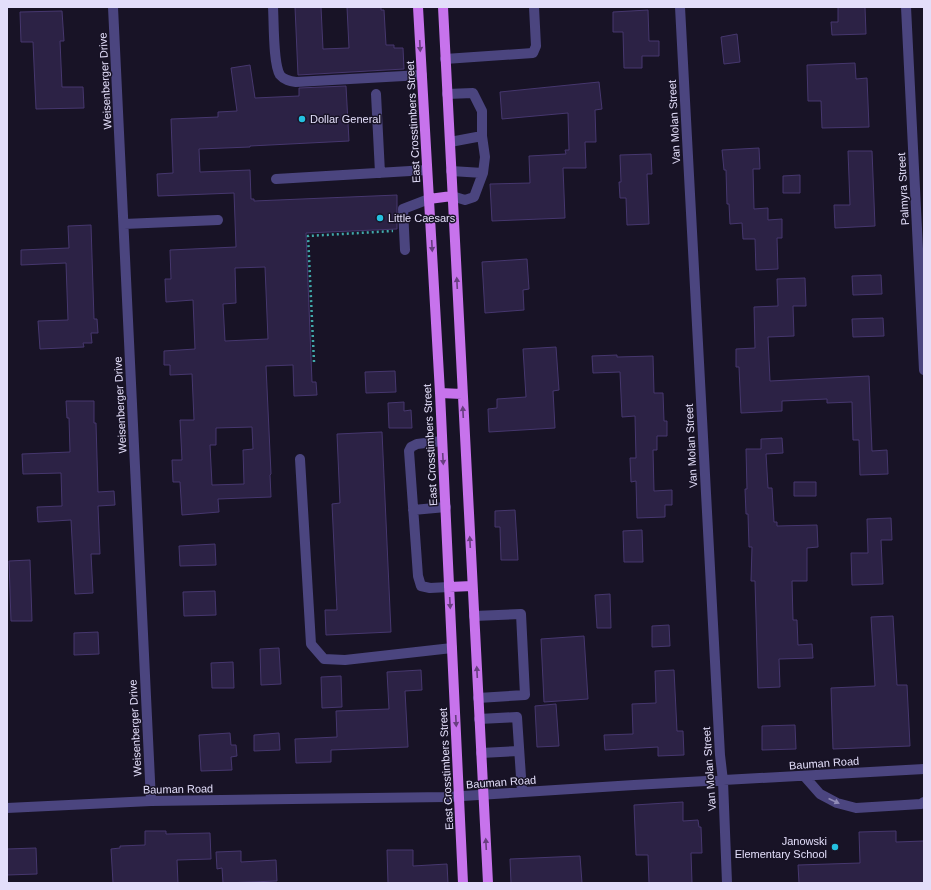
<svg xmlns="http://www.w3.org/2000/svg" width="931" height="890" font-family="Helvetica,sans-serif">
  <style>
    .building { fill: #2c2245; stroke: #46376e; fill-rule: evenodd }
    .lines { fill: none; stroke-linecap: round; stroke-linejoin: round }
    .path { stroke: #41aaab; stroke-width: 2.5; stroke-dasharray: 2 3; stroke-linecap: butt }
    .minor { stroke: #4b457f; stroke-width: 10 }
    .major { stroke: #c773ec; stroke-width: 10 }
    .oneway { fill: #673e7f }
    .oneway2 { fill: #8f8ab6 }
    .poi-dot { fill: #24c0e0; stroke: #181326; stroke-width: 1.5 }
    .labels { text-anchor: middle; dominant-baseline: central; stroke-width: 3; stroke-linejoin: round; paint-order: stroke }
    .street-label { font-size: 11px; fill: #e3defa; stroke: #181326 }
    .poi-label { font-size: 11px; fill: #e3defa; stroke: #181326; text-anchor: start }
  </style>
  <rect width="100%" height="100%" fill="#181326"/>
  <path class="building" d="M295,7H321L323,49L349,48L347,7H381V10H384L386,45H394V48H403L404,69L298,75Z
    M838,7H865L866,34L832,35L831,22H838Z
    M648,10L649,41H659V56H642V68H624L623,32H613V12Z
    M62,11L64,41H60L62,87H83L84,108L36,109L33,42H21L20,12Z
    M737,34L740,62L724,64L721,37Z
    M855,63L856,79L867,78L869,127L822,128L821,101H808L807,65Z
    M250,65L255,98L299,96V88L346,86L349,141L250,146V147L199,149L200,172L250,170L251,199H254V201L397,195V229L306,233L312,382H316L317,395L294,396L293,365L266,366L271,474L270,475L271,497L218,499L219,512L182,515L180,482H173L172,460H182L180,420H194L192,374L170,375V365H164V351L195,349L193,300L166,302L165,279H171L170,250L236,247L234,193L158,196L157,174L173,173L171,119L218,117V112L237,111L231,68ZM265,267L268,339L225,341L223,304L236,303L235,268ZM252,427L253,449L243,450L244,484L212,485L210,445H216V428Z
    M599,82L602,109L595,110L596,142H585L586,168H563L565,218L492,221L490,184L530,183L529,156L566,154L565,150H569L568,113L502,119L500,92Z
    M759,148L760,169H753L754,209L768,208V220L782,219V238H777L778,269L756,270L755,239H743L742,223L730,224L729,204H727L726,170H724L722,150Z
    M848,151H872L875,226L835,228L834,205H850Z
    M651,154L652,174H647L649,224L627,225L626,198H620L619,182H621L620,155Z
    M800,175V193H783V176Z
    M91,225L94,319H97L98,333H91L92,343H83L84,347L40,349L38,321L68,320L66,263L21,265V250L69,248L68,226Z
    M527,259L529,289L523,290L524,310L485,313L482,262Z
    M881,275L882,294L853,295L852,276Z
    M805,278L806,306H793L794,336L768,337L770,381L869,376L872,451L887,450L888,474L860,475L859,440H853L852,402L827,403V399L782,401V411L741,413L739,367H736V349L755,348L754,307L778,306L777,279Z
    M883,318L884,336L853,337L852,319Z
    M556,347L559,390L553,391L555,428L489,432L488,409L497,408V399L526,397L523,349Z
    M617,355V357L653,356L654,393H663L664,421H667V436H657V450H653L654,491L672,490V505H665V517L637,518L636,481L631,482L630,458H636L635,416L622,417L620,372L593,373L592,356Z
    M395,371L396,392L366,393L365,372Z
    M66,401H94V423H96L98,492L114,491L115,505L98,506L100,554H91L93,593L75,594L71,520L38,522L37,507L62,506L61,473L23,474L22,454L70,452L69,418H67Z
    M404,402V411L411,410L412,428H389L388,403Z
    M382,432L391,632L326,635L325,610H337L332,504L340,503L337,434Z
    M782,438L783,453L766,454L768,488H772L774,522H777V526L817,525L818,547L807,548V581H792L793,620H797L798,645L812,644L813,658L779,659L780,687L758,688L755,581H751L752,547H749L748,514H746L745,489H747L746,449H761V439Z
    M794,482H816V496H794Z
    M515,510L518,560H501L500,527H495V511Z
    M891,518L892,540H881L883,584L852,585L851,553H868L867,519Z
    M642,530L643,562H624L623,531Z
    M215,544L216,565L180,566L179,546Z
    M30,560L32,621H11L9,561Z
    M215,591L216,615L184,616L183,592Z
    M610,594L611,628H597L595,595Z
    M893,616L897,685H907L910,746L833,749L831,688L875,686L871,617Z
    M669,625L670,646L652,647V626Z
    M98,632L99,654L74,655V633Z
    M584,636L588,699L544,702L541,639Z
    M279,648L281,684L261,685L260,649Z
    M233,662L234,688H212L211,663Z
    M421,670L422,690L405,691L408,747L331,750V762L296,763L295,739L337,737L336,711L389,709L387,672Z
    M674,670L677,731H683L684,755L658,756V747L605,750L604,735L633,734L632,704L656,703L655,671Z
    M341,676L342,707L322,708L321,677Z
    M556,704L559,746L537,747L535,706Z
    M795,725L796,749L762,750V726Z
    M230,733L231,745H236L237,756L231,757L232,770L201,771L199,735Z
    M279,733L280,750L254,751V735Z
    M683,802V821L698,820L699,827H701L702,853H691L692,883H649L648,855H636L634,805Z
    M145,831H166V834L210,833L211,859L177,860L178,883H113L111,849L120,848V846L145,845Z
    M896,831V842L924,841V883H799L798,865L860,863L859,832Z
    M36,848L37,874L7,875V849Z
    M387,850H413V866L447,864L448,883H388Z
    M241,851V862L276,860L277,881L223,883L222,868L217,869L216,852Z
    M580,856L582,883H511L510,859Z"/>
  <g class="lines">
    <path class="path" d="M314,362L308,236L393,231"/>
    <path class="minor" d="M113,7L151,801
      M273,7C274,22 273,64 280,75C284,80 290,81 296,82L422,75
      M680,7L720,755L723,781L727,883
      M906,7L924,370
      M445,59L533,53L536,46L534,7
      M376,94L380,173
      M447,94L473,93L482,111V136L450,142
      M451,171L483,173L485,157L482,136
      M276,179L427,170
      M452,196L465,200L474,197L483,173
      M124,224L218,220
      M405,250L403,209L429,199
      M442,441L417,444L411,447L409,451L418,576L421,586L430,588L449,587
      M300,459L311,644L324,659L345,660L452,648
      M413,510L446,507
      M474,616L521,614L525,695L478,698
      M479,719L517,717L522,792
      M481,753L519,751
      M805,777L820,794L837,803L856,808L921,804L924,802
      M7,808L151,801L447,797L634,785L924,769"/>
    <path class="major" d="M418,7L440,393L463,883
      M443,7L488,883
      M429,199L452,196
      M440,393L462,394
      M449,587L472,586"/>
  </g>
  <defs><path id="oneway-solid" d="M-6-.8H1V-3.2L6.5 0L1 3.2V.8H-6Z"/></defs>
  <g class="oneway">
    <use href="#oneway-solid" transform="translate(420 46) rotate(87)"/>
    <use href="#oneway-solid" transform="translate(432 246) rotate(87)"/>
    <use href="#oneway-solid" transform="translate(457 283) rotate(-93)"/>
    <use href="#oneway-solid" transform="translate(463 412) rotate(-93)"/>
    <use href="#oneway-solid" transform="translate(443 459) rotate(87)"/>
    <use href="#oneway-solid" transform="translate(470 542) rotate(-93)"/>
    <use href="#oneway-solid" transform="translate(450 603) rotate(87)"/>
    <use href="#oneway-solid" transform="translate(477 672) rotate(-93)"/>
    <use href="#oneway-solid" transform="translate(456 721) rotate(87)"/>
    <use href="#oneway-solid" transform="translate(486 844) rotate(-93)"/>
  </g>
  <use class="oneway2" href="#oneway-solid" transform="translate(834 801) rotate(25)"/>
  <g class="poi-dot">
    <circle cx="302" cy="119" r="4"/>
    <circle cx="380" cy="218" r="4"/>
    <circle cx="835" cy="847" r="4"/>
  </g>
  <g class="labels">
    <g class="street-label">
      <text transform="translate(105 81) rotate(-93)">Weisenberger Drive</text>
      <text transform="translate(413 122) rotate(-93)">East Crosstimbers Street</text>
      <text transform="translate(674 122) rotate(-93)">Van Molan Street</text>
      <text transform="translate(903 189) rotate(-93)">Palmyra Street</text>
      <text transform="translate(120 405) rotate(-93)">Weisenberger Drive</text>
      <text transform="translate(430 445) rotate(-93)">East Crosstimbers Street</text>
      <text transform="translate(691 446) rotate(-93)">Van Molan Street</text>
      <text transform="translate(135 728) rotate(-93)">Weisenberger Drive</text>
      <text transform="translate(824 763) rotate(-4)">Bauman Road</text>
      <text transform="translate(446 769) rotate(-93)">East Crosstimbers Street</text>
      <text transform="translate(709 769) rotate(-94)">Van Molan Street</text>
      <text transform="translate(501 782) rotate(-4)">Bauman Road</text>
      <text transform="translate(178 789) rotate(-1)">Bauman Road</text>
    </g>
    <g class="poi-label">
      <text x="310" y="119">Dollar General</text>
      <text x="388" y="218">Little Caesars</text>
      <text x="827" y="841" text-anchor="end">Janowski<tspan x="827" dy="13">Elementary School</tspan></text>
    </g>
  </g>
  <rect width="931" height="890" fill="none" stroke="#e3defa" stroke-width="16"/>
</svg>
